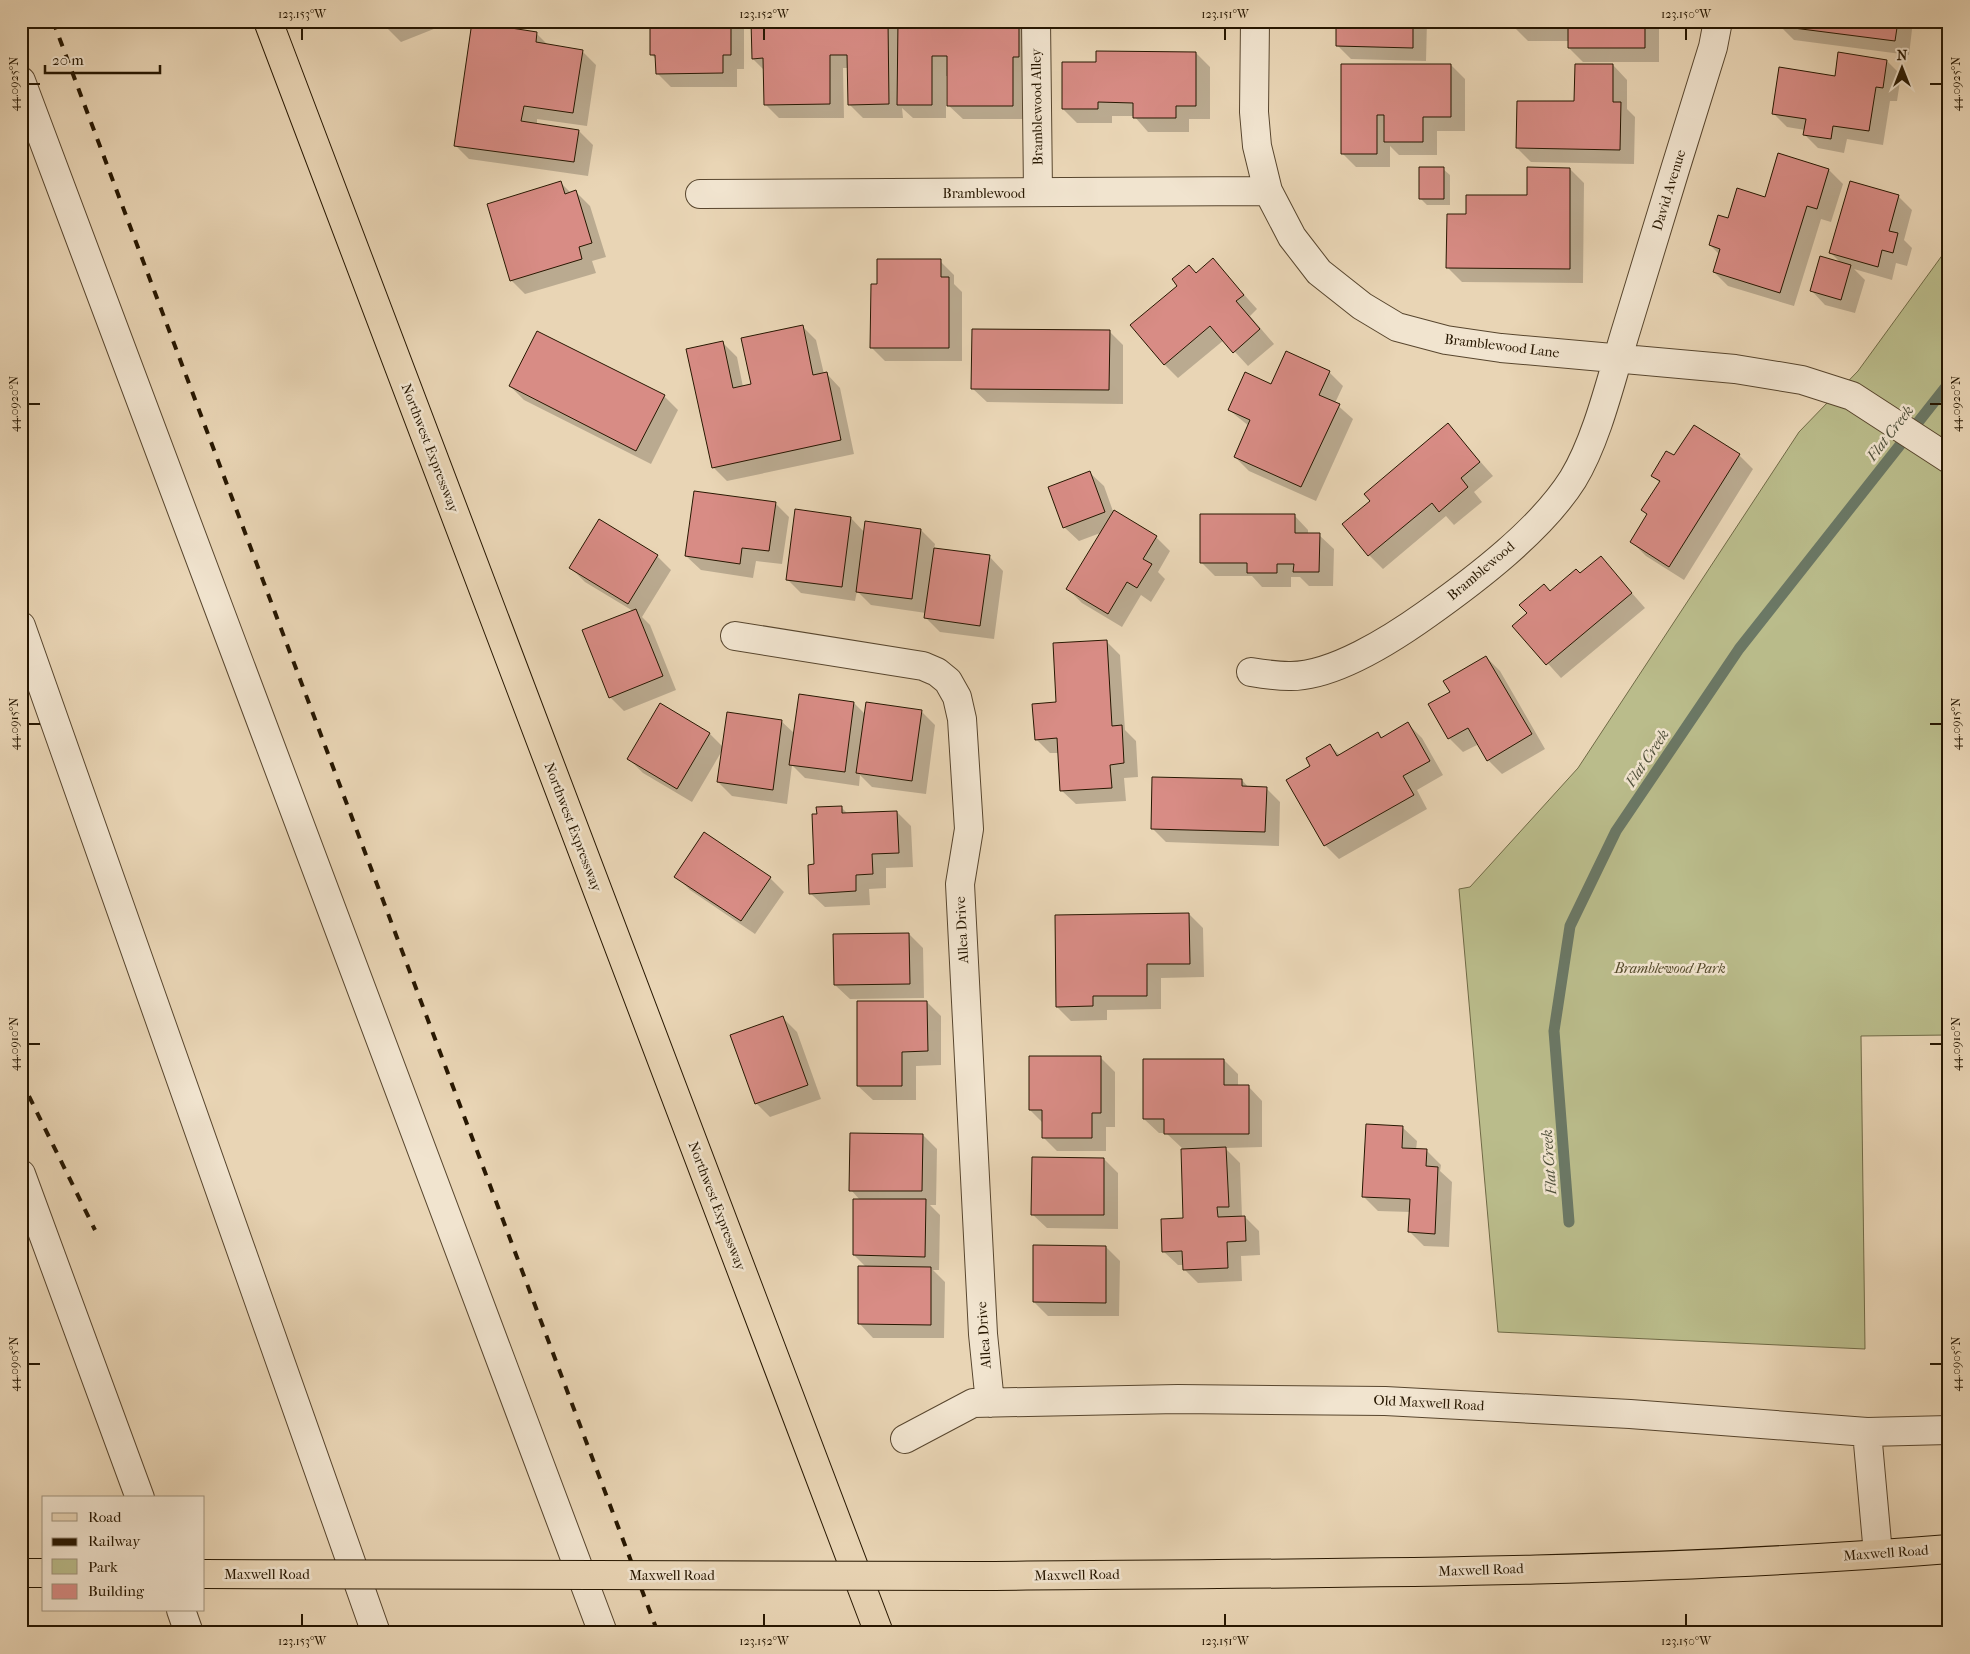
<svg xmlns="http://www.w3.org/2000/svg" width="1970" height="1654" font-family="'IM FELL French Canon',serif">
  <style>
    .green { fill: #babc8b; stroke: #706a46 }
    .shadow { fill: #0003 }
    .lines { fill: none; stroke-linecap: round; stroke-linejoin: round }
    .stream { stroke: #6b7865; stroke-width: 11 }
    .building { fill: #d88c85; stroke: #271701 }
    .minor-casing { stroke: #58462e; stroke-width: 30 }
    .major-casing { stroke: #271701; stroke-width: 30 }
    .minor { stroke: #f1e4cf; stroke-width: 28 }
    .major { stroke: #e9d5b5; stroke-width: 28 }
    .rail { stroke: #271701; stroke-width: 4; stroke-dasharray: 9 9; stroke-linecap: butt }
    .major-bridge-casing { stroke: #271701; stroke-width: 30; stroke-linecap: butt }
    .major-bridge { stroke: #e9d5b5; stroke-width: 28 }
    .ticks { fill: none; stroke: #271701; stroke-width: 2 }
    .labels { text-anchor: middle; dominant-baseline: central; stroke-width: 5; stroke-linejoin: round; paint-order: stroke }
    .street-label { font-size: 14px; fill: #271701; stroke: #f1e4cf }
    .park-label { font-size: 14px; font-style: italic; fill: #53492a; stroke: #f1e4cf }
    .water-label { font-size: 15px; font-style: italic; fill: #4f503b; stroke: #f1e4cf }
    .neatline { fill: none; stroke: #271701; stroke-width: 2 }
    .ticks-label { font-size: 12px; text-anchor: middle; fill: #271701 }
  </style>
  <rect width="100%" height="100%" fill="#e9d5b5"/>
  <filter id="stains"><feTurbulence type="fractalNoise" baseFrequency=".004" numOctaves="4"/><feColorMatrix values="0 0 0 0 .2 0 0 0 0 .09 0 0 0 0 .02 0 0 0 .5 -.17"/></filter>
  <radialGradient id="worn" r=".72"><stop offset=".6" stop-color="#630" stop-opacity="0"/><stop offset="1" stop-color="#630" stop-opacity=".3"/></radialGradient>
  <path class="green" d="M1949,246V1035L1861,1036L1865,1349L1498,1332L1459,889L1470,887L1578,768L1799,432L1858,371Z"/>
  <path class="shadow" d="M385,21H454L401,42L387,28Z
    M651,21H744V69H737V87H671L657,73L656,59L651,54Z
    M752,21H1033L1026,119H963L948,105V76H946V118H913L902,108L903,118H863L849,104L848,68H843L844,118H779L765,104L764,70L753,59Z
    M1087,21H1141V25L1092,26Z
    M1329,21H1427L1426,61L1351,59L1337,45V30Z
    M1430,21H1475V28L1435,26Z
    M1514,21H1665V27H1659V62H1583L1569,48V41H1528L1514,27Z
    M1780,21H1913L1909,55L1794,40L1780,26Z
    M536,33L549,46L582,51L596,65L587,126L537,119V125L579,131L593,145L588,176L469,159L455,145Z
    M1196,53L1210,67V119H1189V132H1148L1134,116H1112V123H1077L1063,109L1097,64Z
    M1887,61L1901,75L1897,101H1890L1883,145L1847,139L1844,153L1818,148L1804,134L1805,130L1787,127L1773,113L1836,77Z
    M1342,65H1451L1465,79V131H1437V155H1399L1390,146V167H1356L1342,153Z
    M1613,65L1627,80V109L1635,117L1634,164L1531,162L1517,148L1575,103Z
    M1443,169L1450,175V205H1427L1420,198Z
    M1570,169L1584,183L1583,283L1462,282L1448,268L1467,215L1528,197Z
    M1829,170L1843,184L1831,222L1821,219L1794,306L1728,286L1714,272L1719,254L1710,245L1729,219L1766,198Z
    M561,183L571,193L576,192L590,206L606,257L592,261L596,273L525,294L511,280Z
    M1898,196L1912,210L1904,240L1912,248L1907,266L1896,263L1892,280L1854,269L1865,280L1855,313L1825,305L1811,290L1842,264L1831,253Z
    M1213,260L1257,309L1250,316L1274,344L1248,366L1224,340L1178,378L1164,364Z
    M940,261L954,275V284L962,292V361H885L871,347L878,285Z
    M802,326L816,340L824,374L826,373L840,388L854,454L727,481L713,467L723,343L737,357L743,387L753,385Z
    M1109,331L1123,345V404L987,402L972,388Z
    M1329,372L1343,386L1335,403L1353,419L1316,501L1249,471L1235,457L1249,426L1229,410L1272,385Z
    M510,386L664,396L678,410L651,464L524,400Z
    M1448,425L1493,476L1474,492L1482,502L1454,525L1446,516L1383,569L1369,555L1372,501Z
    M1694,426L1739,455L1753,469L1684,580L1646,556L1632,542L1648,516L1643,510L1660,483L1653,476L1674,457Z
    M1089,472L1104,486L1114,514L1156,537L1170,551L1158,572L1165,579L1151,602L1141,595L1122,627L1082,603L1068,589L1103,532L1079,541L1064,527Z
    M775,503L789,517L782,564L756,561L753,578L701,570L686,556Z
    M1294,515L1308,530V535H1319L1334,549L1333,586H1309L1300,577H1291V587H1262L1252,576H1215L1201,562Z
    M851,518L865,533L921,530L935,544L934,549L989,556L1003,571L994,639L940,632L925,617L926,613L871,605L857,591L855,601L801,593L787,579Z
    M657,556L671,570L642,617L650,625L676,690L624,711L610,697L633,611L585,582L571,568Z
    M1601,558L1645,608L1561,678L1514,626Z
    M1106,641L1120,655L1125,730L1136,741L1138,777L1124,778L1126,801L1076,804L1061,790L1059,753H1050L1036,739L1058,704Z
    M1486,657L1500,671L1545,749L1502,774L1488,760L1479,744L1463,752L1449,738L1451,692Z
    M854,703L866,715L921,711L935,725L926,794L872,787L860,775L859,786L805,778L792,765L787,804L732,796L718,782L723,749L692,802L643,773L629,759L710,734L723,747L781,721L795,734Z
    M1408,724L1422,738L1443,775L1417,790L1427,809L1339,859L1325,845L1312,766L1330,746L1340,755L1377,733L1383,739Z
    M1242,780L1249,788H1266L1280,802L1279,846L1166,842L1152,828Z
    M841,807L848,814L897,812L911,826L913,867L886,868V888L869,889L870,905L825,907L810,893L816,865Z
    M676,876L770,878L784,892L755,934L690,890Z
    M1189,914L1203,928L1204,977L1161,978V1009L1107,1010V1020L1071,1021L1057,1007Z
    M909,934L923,948L924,998L850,999L835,985Z
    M927,1002L941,1016V1065L916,1066V1100H873L858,1086Z
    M783,1018L797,1032L821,1099L770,1117L756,1103Z
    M1101,1058L1115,1072V1127H1106V1151H1057L1043,1137V1123L1030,1110Z
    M1224,1060L1238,1074V1086H1248L1262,1101V1147L1225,1148L1240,1163L1242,1217H1245L1259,1231L1260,1255L1241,1256L1242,1281L1198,1283L1184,1269V1265H1178L1163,1251L1184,1220L1182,1148L1166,1133H1159L1144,1119Z
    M1402,1127L1417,1141L1416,1150H1426L1441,1165L1440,1171L1452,1182L1449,1247L1424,1246L1410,1232L1411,1212L1378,1211L1364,1197Z
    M923,1135L937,1149L936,1205H930L940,1215L939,1270H933L945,1282L944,1338H873L859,1323L867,1268L854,1255L860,1200L851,1190Z
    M1104,1159L1118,1173V1229L1047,1228L1032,1214Z
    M1106,1247L1120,1261L1119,1316H1048L1034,1302Z"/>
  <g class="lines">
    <path class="stream" d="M1569,1222L1554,1031L1570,926L1616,831L1739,649L1949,383"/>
  </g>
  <path class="building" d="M383,21H405L386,28Z
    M650,21H731V55H723V73L656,74L655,55H650Z
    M751,21H888L889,104L848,105L847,55H830V104L764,105L763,58L752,59Z
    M898,21H1019V57H1013V106H947V56H932V105H897Z
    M1336,21H1413V48L1336,46Z
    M1513,21H1645V48H1568V28H1513Z
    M1779,21H1898L1895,41L1778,26Z
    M472,22L537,32L536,42L583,50L573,113L524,106L521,121L579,130L574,162L454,146Z
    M1096,51L1196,52V106H1176V118H1133V103L1098,102V109H1062V62H1096Z
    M1838,52L1887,60L1883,88L1876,87L1869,131L1833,126L1831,139L1803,135L1806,119L1772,114L1779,67L1835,76Z
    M1341,64H1451V117H1423V142H1384V115H1377V154H1341Z
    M1575,64H1613V102H1621L1620,150L1516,148L1517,101H1574Z
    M1778,153L1829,169L1817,209L1807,206L1780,293L1713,272L1720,249L1709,245L1718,215L1728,218L1737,188L1765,197Z
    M1419,167H1444V199H1419Z
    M1527,167L1570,168V269L1446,268L1447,214H1466V195H1527Z
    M561,181L565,194L576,190L592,243L579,247L582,259L510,281L487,204Z
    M1850,181L1899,195L1889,231L1898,233L1893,253L1882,250L1878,267L1829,253Z
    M1820,256L1851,265L1841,300L1810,291Z
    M1213,258L1244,295L1236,301L1260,329L1233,353L1210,326L1164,365L1130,325L1177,286L1172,279L1189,265L1196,273Z
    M877,259H941V277H949V348H870L871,284H877Z
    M803,325L813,375L827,372L841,440L712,468L686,349L723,341L733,388L751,384L741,338Z
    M972,329L1110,330L1109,390L971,389Z
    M537,331L665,395L636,451L509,386Z
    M1286,351L1330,371L1319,395L1340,404L1301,487L1234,457L1250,420L1228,410L1245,372L1271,384Z
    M1448,423L1480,462L1461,478L1468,487L1439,512L1432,503L1368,556L1342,524L1370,501L1364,494Z
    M1694,425L1740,454L1669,567L1630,542L1647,514L1641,510L1660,481L1651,476L1666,451L1674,455Z
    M1090,471L1105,512L1063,528L1048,487Z
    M694,491L776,502L769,551L742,548L740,564L685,556Z
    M795,509L851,517L842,587L786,580Z
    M1114,510L1157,536L1143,559L1152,564L1137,588L1127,582L1108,614L1066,589Z
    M1200,514H1295V533H1320L1319,572H1293L1294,564H1277V573H1247V563H1200Z
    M599,519L658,555L628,604L569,568Z
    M865,521L921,529L912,599L856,592Z
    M934,548L990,555L980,626L924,618Z
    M1601,556L1632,593L1546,665L1512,626L1527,613L1519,605L1544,584L1550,591L1576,569L1580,573Z
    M636,609L663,676L609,698L582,630Z
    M1107,640L1112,726L1122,725L1124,763L1110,765L1112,788L1060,791L1057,738L1035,740L1032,704L1056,702L1053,643Z
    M1486,656L1532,734L1487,761L1468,728L1448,739L1428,704L1450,692L1443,681Z
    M799,694L854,702L845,772L789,765Z
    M866,702L922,710L912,781L856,773Z
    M660,703L710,733L677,789L627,759Z
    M727,712L782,720L773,790L717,782Z
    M1408,722L1430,761L1403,776L1414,795L1324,846L1286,780L1310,766L1306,758L1330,744L1337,756L1378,732L1381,738Z
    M1152,777L1242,779V786L1267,787L1265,832L1151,829Z
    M842,806V813L897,811L899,853L872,854L873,874L856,875V891L809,894L808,865L814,864L812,814H817L816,807Z
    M704,832L771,877L741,921L674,877Z
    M1189,913L1190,964H1147V996H1093V1006L1056,1007L1055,915Z
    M909,933L910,984L834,985L833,934Z
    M857,1001H927L928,1051L902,1052V1086H857Z
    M783,1016L808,1085L755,1104L730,1035Z
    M1029,1056H1101V1113H1092V1138H1042V1110H1029Z
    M1143,1059H1224V1085H1249V1134H1164V1119H1143Z
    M1366,1124L1403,1126L1402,1148L1427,1149L1426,1166L1438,1167L1435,1234L1408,1232L1410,1199L1362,1197Z
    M850,1133L923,1134L922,1191H849Z
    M1226,1147L1229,1207H1217L1218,1217L1245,1216L1246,1241L1227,1242L1228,1268L1183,1270L1182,1251L1162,1252L1161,1219L1183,1218L1181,1149Z
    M1032,1157L1104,1158V1215H1031Z
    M853,1199H926L925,1257L853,1255Z
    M1033,1245L1106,1246V1303L1033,1302Z
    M858,1266L931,1267V1325L858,1324Z"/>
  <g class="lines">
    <g class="minor-casing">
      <path id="minor" d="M1036,21L1038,192
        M1255,21L1254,112L1257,146L1268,191L1292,237L1319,272L1362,306L1397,327L1446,340L1501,348L1735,369L1802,380L1852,396L1949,459
        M21,81L603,1633
        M700,194L1268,191
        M21,626L376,1633
        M735,636L923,666L937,672L948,681L957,697L962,719L969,829L960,884L983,1334L990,1403
        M1251,672C1263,674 1276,676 1289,676C1332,677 1392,639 1427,614C1475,580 1541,530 1573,479C1598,438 1612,375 1627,327C1655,234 1684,140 1713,47L1718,21
        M21,1174L140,1498
        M1867,1432L1949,1430
        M905,1439L973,1403L1178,1399L1385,1401L1630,1414L1867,1432L1878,1554
        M181,1610L189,1633"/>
    </g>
    <g class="major-casing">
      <path id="major" d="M268,21L879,1633
        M21,1573H44
        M974,1576C1299,1573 1625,1575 1949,1549"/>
    </g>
    <use href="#minor" class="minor"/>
    <use href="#major" class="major"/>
    <path class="rail" d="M53,21L658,1633
      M21,1080L95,1230"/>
    <g class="major-bridge-casing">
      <path id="major-bridge" d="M204,1574L974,1576"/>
    </g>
    <use href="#major-bridge" class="major-bridge"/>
  </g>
  <path class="ticks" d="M302,28V40M764,28V40M1225,28V40M1686,28V40M28,84H40M1930,84H1942M28,404H40M1930,404H1942M28,724H40M1930,724H1942M28,1044H40M1930,1044H1942M28,1364H40M1930,1364H1942M302,1614V1626M764,1614V1626M1225,1614V1626M1686,1614V1626"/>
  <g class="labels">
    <g class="street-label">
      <text transform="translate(1037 107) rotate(-91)">Bramblewood Alley</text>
      <text transform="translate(1669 190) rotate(-73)">David Avenue</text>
      <text x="984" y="193">Bramblewood</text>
      <text transform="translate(1502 346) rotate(7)">Bramblewood Lane</text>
      <text transform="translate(430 448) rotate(69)">Northwest Expressway</text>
      <text transform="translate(1481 571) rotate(-40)">Bramblewood</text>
      <text transform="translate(573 827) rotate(69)">Northwest Expressway</text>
      <text transform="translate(962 930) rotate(-93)">Allea Drive</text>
      <text transform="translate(717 1206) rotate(69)">Northwest Expressway</text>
      <text transform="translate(984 1335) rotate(-94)">Allea Drive</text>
      <text transform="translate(1429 1403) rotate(3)">Old Maxwell Road</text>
      <text transform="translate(1886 1553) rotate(-4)">Maxwell Road</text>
      <text transform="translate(1481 1570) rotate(-2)">Maxwell Road</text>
      <text x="267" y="1574">Maxwell Road</text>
      <text x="672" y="1575">Maxwell Road</text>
      <text transform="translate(1077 1575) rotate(-1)">Maxwell Road</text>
    </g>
    <g class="park-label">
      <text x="1670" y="968">Bramblewood Park</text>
    </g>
    <g class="water-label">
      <text transform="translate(1890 433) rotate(-52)">Flat Creek</text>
      <text transform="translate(1647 758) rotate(-56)">Flat Creek</text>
      <text transform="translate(1549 1162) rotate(-94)">Flat Creek</text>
    </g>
  </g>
  <rect width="1970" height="1654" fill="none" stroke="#e9d5b5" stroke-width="55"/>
  <rect x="42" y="1496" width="162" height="115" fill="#f1e4cf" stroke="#a0927d"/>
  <rect x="52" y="1513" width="25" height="8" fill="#e9d5b5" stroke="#a0927d"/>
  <text x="88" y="1522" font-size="15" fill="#271701">Road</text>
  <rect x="52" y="1538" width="25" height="8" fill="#271701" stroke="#a0927d"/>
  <text x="88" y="1546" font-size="15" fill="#271701">Railway</text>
  <rect x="52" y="1559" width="25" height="15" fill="#babc8b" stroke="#a0927d"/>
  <text x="88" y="1572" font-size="15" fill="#271701">Park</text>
  <rect x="52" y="1584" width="25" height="15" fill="#d88c85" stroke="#a0927d"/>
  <text x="88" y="1596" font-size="15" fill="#271701">Building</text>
  <g transform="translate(1902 68)" stroke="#f1e4cf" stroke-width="4" paint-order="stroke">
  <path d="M0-4L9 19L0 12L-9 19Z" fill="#271701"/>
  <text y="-8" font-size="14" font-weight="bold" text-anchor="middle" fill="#271701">N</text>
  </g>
  <path d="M45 65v8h115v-8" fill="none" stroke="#271701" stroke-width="2.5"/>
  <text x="52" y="65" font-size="15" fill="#271701" stroke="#f1e4cf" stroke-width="4" paint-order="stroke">20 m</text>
  <rect x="28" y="28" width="1914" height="1598" class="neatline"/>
  <g class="ticks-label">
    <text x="302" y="18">123.153°W</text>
    <text x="764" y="18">123.152°W</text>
    <text x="1225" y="18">123.151°W</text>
    <text x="1686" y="18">123.150°W</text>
    <text transform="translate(14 84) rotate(-90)" y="4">44.0925°N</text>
    <text transform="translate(1956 84) rotate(-90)" y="4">44.0925°N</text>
    <text transform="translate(14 404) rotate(-90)" y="4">44.0920°N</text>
    <text transform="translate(1956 404) rotate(-90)" y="4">44.0920°N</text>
    <text transform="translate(14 724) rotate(-90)" y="4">44.0915°N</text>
    <text transform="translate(1956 724) rotate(-90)" y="4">44.0915°N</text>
    <text transform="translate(14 1044) rotate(-90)" y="4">44.0910°N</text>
    <text transform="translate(1956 1044) rotate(-90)" y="4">44.0910°N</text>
    <text transform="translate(14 1364) rotate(-90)" y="4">44.0905°N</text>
    <text transform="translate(1956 1364) rotate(-90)" y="4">44.0905°N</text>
    <text x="302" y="1645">123.153°W</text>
    <text x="764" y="1645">123.152°W</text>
    <text x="1225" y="1645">123.151°W</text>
    <text x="1686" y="1645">123.150°W</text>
  </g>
  <rect width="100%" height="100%" filter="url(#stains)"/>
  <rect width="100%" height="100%" fill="url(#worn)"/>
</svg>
